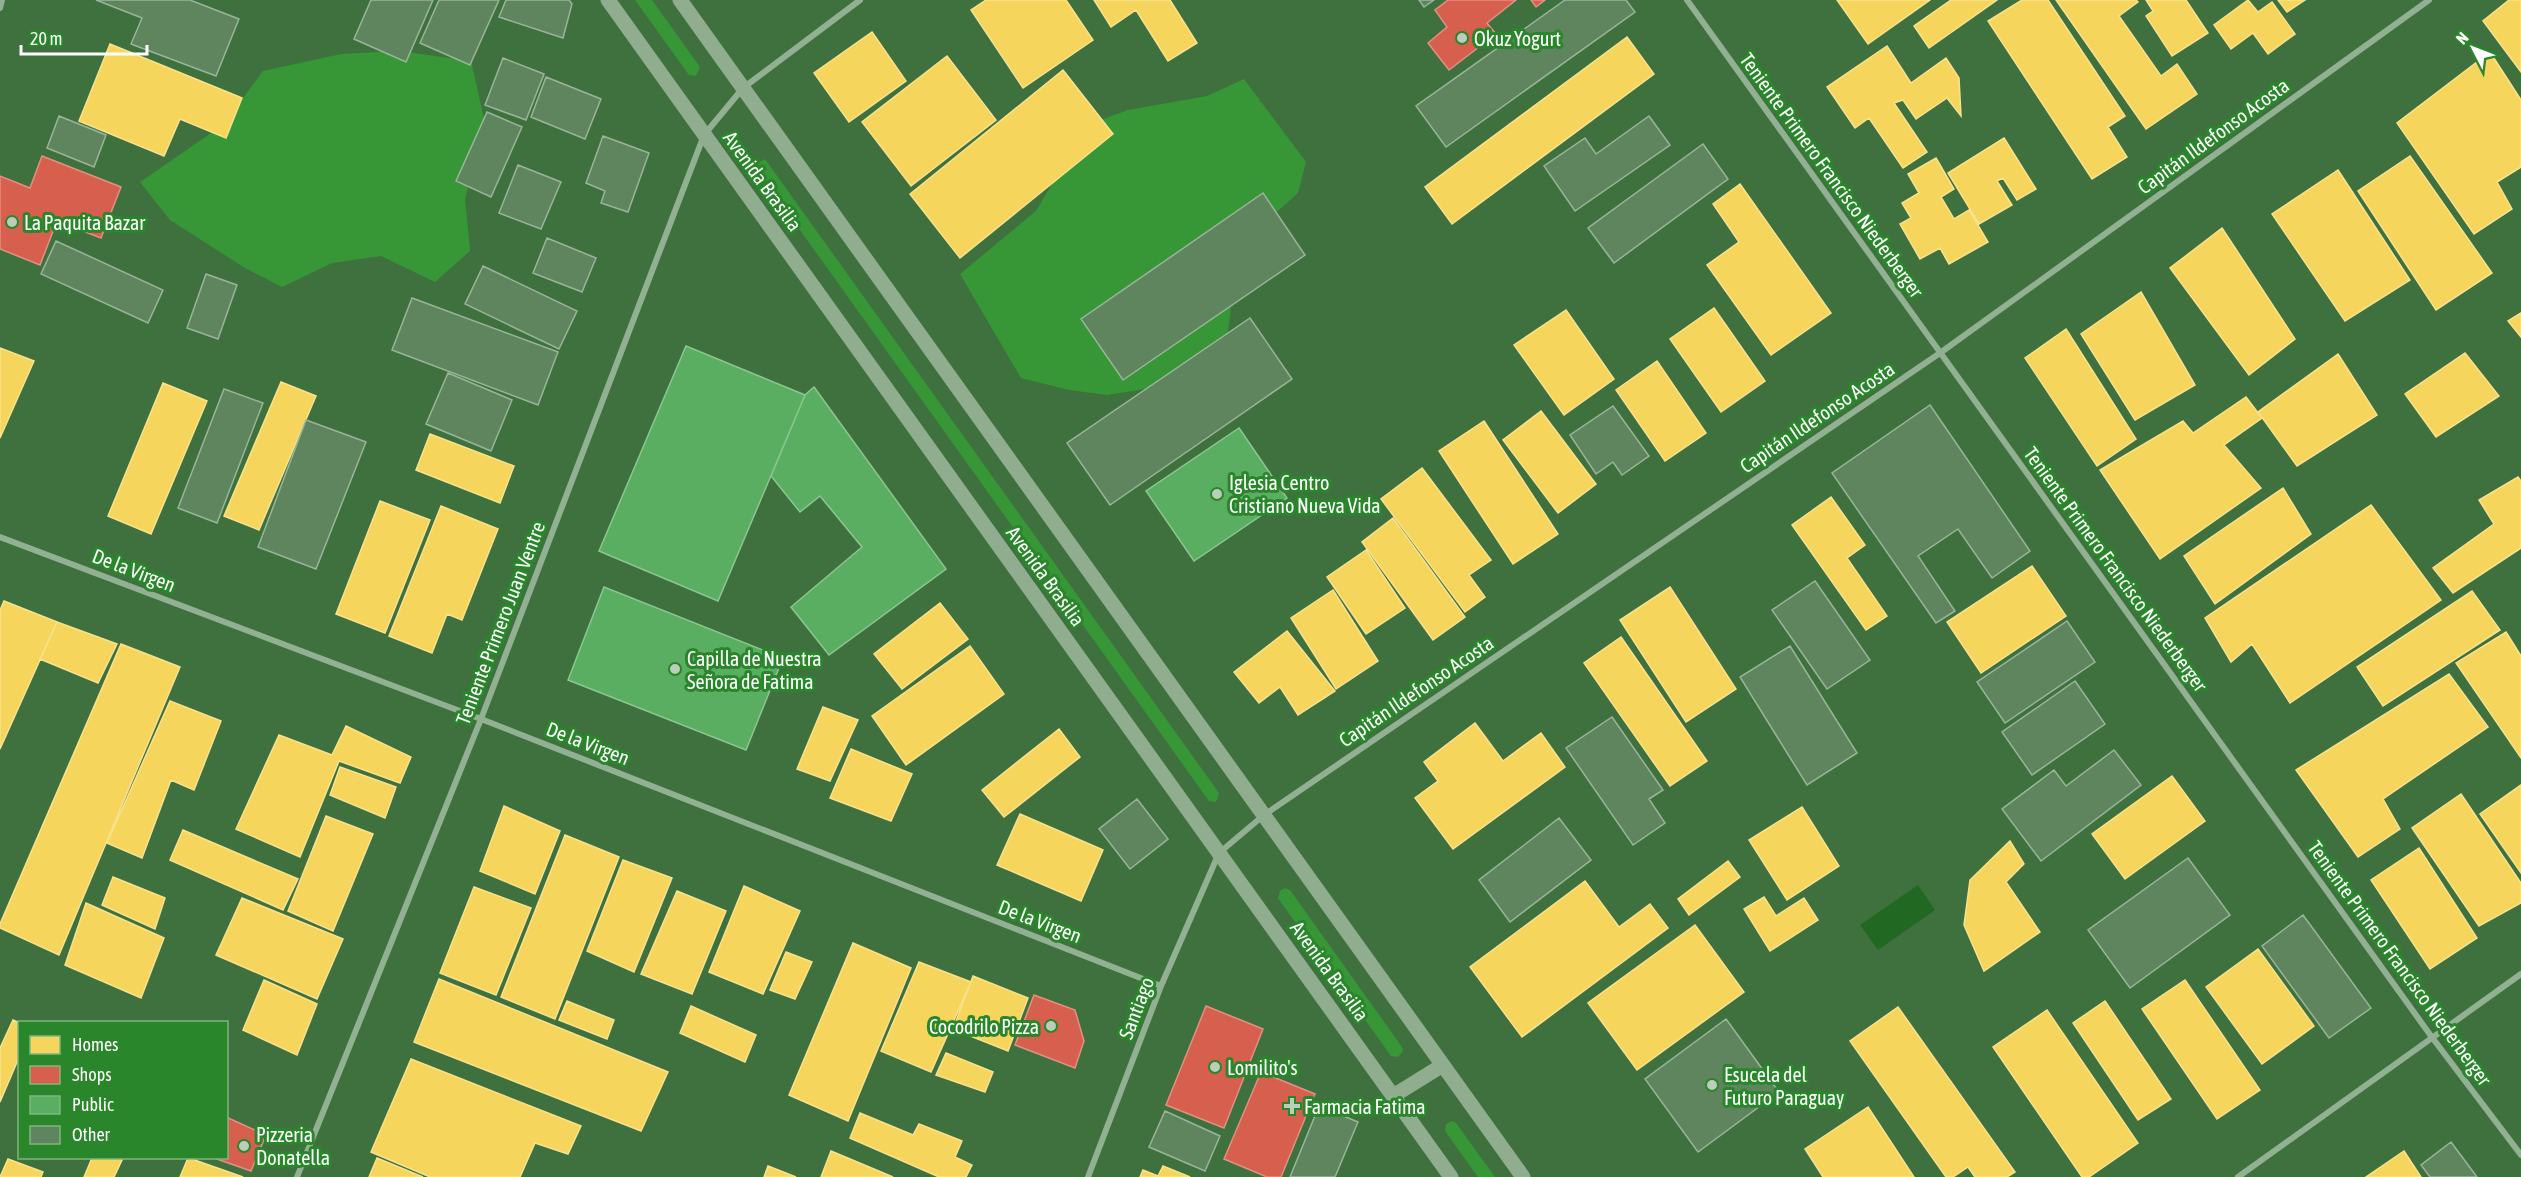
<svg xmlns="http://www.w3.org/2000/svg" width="2521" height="1177" font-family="'Asap Condensed',sans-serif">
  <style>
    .green { fill: #379736 }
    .water { fill: #216822 }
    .homes { fill: #f6d55c; stroke: #f9e28d; stroke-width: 1.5 }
    .shops { fill: #d6604d; stroke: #e29082; stroke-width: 1.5 }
    .public { fill: #5aae61; stroke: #8cc690; stroke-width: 1.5 }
    .building { fill: #5f855f; stroke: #99b599; stroke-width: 1.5 }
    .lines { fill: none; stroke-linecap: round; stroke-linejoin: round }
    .street { stroke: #92b092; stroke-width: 6 }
    .primary { stroke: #90ad90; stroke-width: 15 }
    .poi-dot { fill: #bccdbc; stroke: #2a862b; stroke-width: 2 }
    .labels { text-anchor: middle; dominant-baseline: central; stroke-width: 6; stroke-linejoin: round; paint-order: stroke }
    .poi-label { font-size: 20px; fill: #fff; stroke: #2a862b; text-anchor: start }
    .street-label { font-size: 20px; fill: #fff; stroke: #2a862b }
  </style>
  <rect width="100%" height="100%" fill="#3f713f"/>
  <path class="green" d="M635,0H652L700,67L696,76L689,75Z
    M399,51L471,61L485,123L465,199L470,251L435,282L381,256L332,263L282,287L245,268L170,220L140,182L223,125L263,71L341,54Z
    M1244,79L1306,162L1298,193L1251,235L1232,299L1226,347L1177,384L1107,395L1069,390L1021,378L960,274L1036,211L1087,125L1128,110L1207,96Z
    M765,159L1219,793L1216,802L1209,801L757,170L758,163Z
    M1285,888L1290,890L1402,1047L1403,1051L1398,1057L1391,1056L1278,898L1280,891Z
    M1452,1121L1456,1123L1495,1177H1478L1445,1131L1446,1124Z"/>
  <path class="water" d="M1918,885L1935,910L1878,950L1860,925Z"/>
  <path class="homes" d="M986,0H1066L1093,40L1023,88L971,10Z
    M1094,0H1170L1197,43L1168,61L1136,10L1111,27Z
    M1837,0H1930L1868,44Z
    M1951,0H1997L1929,48L1914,26Z
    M2022,0H2048L2125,116L2108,127L2127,157L2092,179L1988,21Z
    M2056,0H2136L2138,2L2119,16L2161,76L2177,64L2197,94L2146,129Z
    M2146,0H2186L2208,33L2172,56L2146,16L2153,11Z
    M2248,0L2258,12L2272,2L2295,34L2268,54L2253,33L2231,49L2214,25Z
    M2278,0H2305L2287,12Z
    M2509,0H2521V72L2483,21Z
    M872,32L906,81L849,122L814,73Z
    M1627,37L1654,74L1452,224L1425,187Z
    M110,44L242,98L226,138L180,119L164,156L79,121Z
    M1887,46L1911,83L1946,58L1959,78L1961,116L1947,98L1916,119L1903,100L1894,103L1927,152L1903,168L1869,118L1855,128L1827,87Z
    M2490,52L2521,100V167L2497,182L2512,209L2474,234L2397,123Z
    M947,56L996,120L911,186L862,122Z
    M1063,70L1113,134L960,258L910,194Z
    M2004,138L2036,189L2017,200L2003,178L1997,181L2012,205L1979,224L1948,173Z
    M2410,156L2492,273L2436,310L2358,191Z
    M1936,158L1954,189L1941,197L1954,219L1969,210L1988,242L1949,264L1940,248L1920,259L1900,224L1911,218L1902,203L1919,193L1908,174Z
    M2338,170L2410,280L2345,321L2272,214Z
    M1740,184L1831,313L1771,355L1707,265L1739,242L1713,204Z
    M2222,228L2295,339L2249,375L2170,268Z
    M2141,292L2195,385L2135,420L2081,334Z
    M1714,308L1765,381L1721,412L1670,339Z
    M1566,310L1614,379L1564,415L1514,345Z
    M2521,313V337L2508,321Z
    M2066,329L2136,439L2097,466L2025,358Z
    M0,348L34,361L0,438Z
    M2465,353L2499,396L2436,437L2405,394Z
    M2338,354L2377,415L2297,466L2258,412Z
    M1657,361L1706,433L1665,461L1616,390Z
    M281,382L316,396L259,530L224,516Z
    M163,383L207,401L151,534L108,516Z
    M2246,397L2262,418L2224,445L2261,488L2160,559L2100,470L2183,421L2193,433Z
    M1541,411L1596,484L1558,513L1503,440Z
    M1484,421L1558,534L1513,564L1439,451Z
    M430,434L514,466L500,503L416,470Z
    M1422,468L1491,560L1469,575L1485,597L1465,612L1381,499Z
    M2518,477L2521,481V548L2453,593L2433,568L2494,524L2479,500Z
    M2283,488L2311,534L2215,604L2184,556Z
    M1831,497L1865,545L1847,558L1887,616L1866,630L1792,525Z
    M380,501L430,520L385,633L336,614Z
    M2371,505L2441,600L2290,703L2252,644L2231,662L2205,618Z
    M441,506L498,529L462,620L447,614L432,653L389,636Z
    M1393,518L1465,617L1433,640L1362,542Z
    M1366,550L1405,608L1366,634L1327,577Z
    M2032,566L2066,616L1981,673L1947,622Z
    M1670,587L1736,689L1686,722L1620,620Z
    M1333,590L1378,661L1336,689L1291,618Z
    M2472,591L2500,630L2383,706L2357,667Z
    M4,601L57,622L0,749V610Z
    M940,603L968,639L902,689L874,654Z
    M57,622L117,644L98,683L40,659Z
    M1287,631L1335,691L1298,715L1280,687L1259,703L1234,672Z
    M2506,632L2521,656V758L2456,663Z
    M1621,637L1707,761L1670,786L1584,663Z
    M121,644L180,667L59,955L0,928V924Z
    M970,646L1004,694L906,765L872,716Z
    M2449,674L2488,727L2383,799L2400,829L2358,857L2296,770Z
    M170,701L221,721L194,790L171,780L142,858L107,843Z
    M823,707L858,720L830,781L797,769Z
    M1475,723L1503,761L1541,733L1565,767L1453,849L1415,798L1438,781L1424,762Z
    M346,726L411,757L400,783L339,761L300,857L236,829L279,735L332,755Z
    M1059,729L1080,757L1004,817L982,790Z
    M851,749L912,774L891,821L830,798Z
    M340,767L396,787L385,818L330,795Z
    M2172,776L2205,821L2125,879L2092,834Z
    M2521,785V873L2480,814Z
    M2461,794L2521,883V903L2479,926L2412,828Z
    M504,806L560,831L535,894L480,871Z
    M1802,807L1839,866L1787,900L1749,840Z
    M1020,814L1103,850L1081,901L997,865Z
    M326,816L373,834L333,931L288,911Z
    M183,830L298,879L283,910L170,860Z
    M565,835L619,857L555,1019L501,997Z
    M2010,841L2024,864L2006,882L2040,932L1984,971L1964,925L1970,880Z
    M2419,848L2477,938L2430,969L2371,880Z
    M623,860L672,878L634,972L587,951Z
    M1728,861L1740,877L1689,915L1678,899Z
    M113,877L165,898L155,929L102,905Z
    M1585,881L1619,927L1650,904L1668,928L1522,1037L1470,967Z
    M744,886L800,911L763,994L709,972Z
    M474,887L531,908L496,995L440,973Z
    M677,891L726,911L692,994L641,974Z
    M1764,897L1776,916L1804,898L1818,920L1770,951L1744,909Z
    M242,898L343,939L317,999L216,955Z
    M86,903L164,938L141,998L65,965Z
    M1695,925L1744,992L1637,1070L1588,1003Z
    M853,943L911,968L848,1121L789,1095Z
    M2258,949L2314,1026L2262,1064L2206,987Z
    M786,952L812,962L795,999L770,990Z
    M919,962L971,982L931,1072L881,1051Z
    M973,976L1028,998L1008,1051L953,1029Z
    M439,979L668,1072L641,1131L414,1042Z
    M264,980L317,1004L297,1055L243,1030Z
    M2185,980L2260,1090L2217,1119L2142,1009Z
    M567,1001L614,1020L607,1039L559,1020Z
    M2105,1001L2171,1099L2138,1120L2073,1023Z
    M691,1006L756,1035L745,1062L680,1033Z
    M1898,1007L2015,1172L2007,1177H1975L1968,1167L1953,1177H1946L1850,1041Z
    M2047,1010L2138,1143L2089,1177H2082L1993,1047Z
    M13,1020L20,1023V1055L0,1102V1048Z
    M946,1053L993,1072L985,1092L936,1075Z
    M411,1059L581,1126L568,1154L535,1143L520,1177H430L371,1152Z
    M1868,1107L1914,1177H1823L1805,1149Z
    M860,1113L913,1135L919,1124L962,1141L955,1157L972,1165L966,1177H939L850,1138Z
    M831,1151L893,1177H821Z
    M2404,1151L2421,1177H2366Z
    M92,1158H123L114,1177H84Z
    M188,1158H189L243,1177H180Z
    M377,1158L423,1177H369Z
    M8,1159L43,1172L41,1177H0Z
    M768,1166L796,1177H764Z
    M1163,1166L1190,1177H1140L1143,1170L1158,1176Z"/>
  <path class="shops" d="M1448,0H1516L1487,23L1496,34L1449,70L1428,43L1447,27L1435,10Z
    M1531,0H1545L1536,7Z
    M42,156L121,187L101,238L57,221L40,265L0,249V176L30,188Z
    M1034,995L1075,1010L1084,1041L1075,1068L1015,1045Z
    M1206,1006L1263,1029L1224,1128L1166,1105Z
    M1261,1072L1315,1094L1281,1177H1267L1224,1159Z
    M226,1117L266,1135L251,1171L214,1158H226Z"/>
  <path class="public" d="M686,346L805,395L718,601L599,551Z
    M814,387L946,569L829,655L791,607L862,547L820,496L800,512L771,476L805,395Z
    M1239,428L1287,498L1194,561L1146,491Z
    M604,587L783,658L746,750L568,680Z"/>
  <path class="building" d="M96,0H190L239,19L216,76L131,44L142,18Z
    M371,0H433L406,62L354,39Z
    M439,0H499L470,65L420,43Z
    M506,0H569L572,4L563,38L499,17Z
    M1419,0H1434L1424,7Z
    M1565,0H1626L1635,12L1446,147L1416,106Z
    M503,58L544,74L526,120L485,105Z
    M546,77L601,99L585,139L531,117Z
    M487,112L522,127L491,197L456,181Z
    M59,116L106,135L94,167L47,148Z
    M1649,116L1670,145L1575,211L1544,166L1585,138L1596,154Z
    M603,136L649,153L628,212L601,203L605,191L586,183Z
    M1703,144L1728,179L1614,263L1588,228Z
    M518,165L561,182L541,229L499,213Z
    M1263,193L1305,255L1123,380L1081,319Z
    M547,238L596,258L582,292L533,273Z
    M56,241L163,290L148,323L41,274Z
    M483,266L577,311L559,349L465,304Z
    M206,274L237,285L218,339L187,328Z
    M412,298L558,352L538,405L392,350Z
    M1250,318L1292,379L1110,505L1067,443Z
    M448,373L512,400L491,451L426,424Z
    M224,389L263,403L217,523L178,508Z
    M1930,405L2030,551L1992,578L1958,529L1918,556L1955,611L1936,623L1832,473Z
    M1613,406L1649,456L1622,475L1613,462L1596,474L1570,435Z
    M306,420L366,442L316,569L258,547Z
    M1815,581L1870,660L1827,689L1772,610Z
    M2067,621L2095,662L2005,723L1977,682Z
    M1790,646L1857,753L1807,785L1740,677Z
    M2075,681L2105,724L2032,775L2002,732Z
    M1612,717L1663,790L1649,799L1665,823L1633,845L1566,748Z
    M2114,750L2141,785L2041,861L2002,809L2054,770L2066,786Z
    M1137,799L1168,839L1130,869L1099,829Z
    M1559,818L1591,860L1510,922L1479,880Z
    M2188,858L2230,915L2130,988L2088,930Z
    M2303,915L2371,1008L2329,1038L2262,946Z
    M1726,1019L1779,1092L1698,1152L1645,1079Z
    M1319,1106L1358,1122L1335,1177H1290Z
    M1165,1111L1220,1136L1205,1171L1149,1147Z
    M2451,1142L2477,1177H2430L2421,1165Z"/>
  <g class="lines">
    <path class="street" d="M1687,0L2431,1036L2521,1155
      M0,8L2,0
      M0,537L481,719L1161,986
      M297,1177L481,719L704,135L743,88L860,0
      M1088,1177L1161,986L1219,853L1264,815L1940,353L2429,0
      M2238,1177L2521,974"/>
    <path class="primary" d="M608,0L1451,1177
      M680,0L1523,1177
      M1393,1096L1443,1065"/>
  </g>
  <g class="poi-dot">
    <circle cx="1462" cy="38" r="6"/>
    <circle cx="12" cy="222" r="6"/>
    <circle cx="1217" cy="494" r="6"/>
    <circle cx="675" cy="669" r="6"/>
    <circle cx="1051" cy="1026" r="6"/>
    <circle cx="1215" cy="1067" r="6"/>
    <circle cx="1712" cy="1085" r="6"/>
    <path d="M1289 1097h6v6h6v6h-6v6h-6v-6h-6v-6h6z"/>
    <circle cx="244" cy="1146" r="6"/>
  </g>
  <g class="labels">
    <g class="poi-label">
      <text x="1474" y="38">Okuz Yogurt</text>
      <text x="24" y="222">La Paquita Bazar</text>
      <text x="1229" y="482">Iglesia Centro<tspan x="1229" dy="23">Cristiano Nueva Vida</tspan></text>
      <text x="687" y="658">Capilla de Nuestra<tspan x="687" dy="23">Señora de Fatima</tspan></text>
      <text x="1039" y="1026" text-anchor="end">Cocodrilo Pizza</text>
      <text x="1227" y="1067">Lomilito's</text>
      <text x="1724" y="1074">Esucela del<tspan x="1724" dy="23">Futuro Paraguay</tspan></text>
      <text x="1304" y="1106">Farmacia Fatima</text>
      <text x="256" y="1134">Pizzeria<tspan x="256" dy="23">Donatella</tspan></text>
    </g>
    <g class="street-label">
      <text transform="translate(2213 136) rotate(-36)">Capitán Ildefonso Acosta</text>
      <text transform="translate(1832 175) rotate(54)">Teniente Primero Francisco Niederberger</text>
      <text transform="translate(763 181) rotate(54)">Avenida Brasilia</text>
      <text transform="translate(1817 417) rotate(-34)">Capitán Ildefonso Acosta</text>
      <text transform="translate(2116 569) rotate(54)">Teniente Primero Francisco Niederberger</text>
      <text transform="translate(134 570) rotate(21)">De la Virgen</text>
      <text transform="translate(1046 576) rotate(54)">Avenida Brasilia</text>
      <text transform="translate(500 623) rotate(-69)">Teniente Primero Juan Ventre</text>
      <text transform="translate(1416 691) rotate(-34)">Capitán Ildefonso Acosta</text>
      <text transform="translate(588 743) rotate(21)">De la Virgen</text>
      <text transform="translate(1040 921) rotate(21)">De la Virgen</text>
      <text transform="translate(2400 963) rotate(54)">Teniente Primero Francisco Niederberger</text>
      <text transform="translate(1330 971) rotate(54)">Avenida Brasilia</text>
      <text transform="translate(1136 1008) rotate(-69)">Santiago</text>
    </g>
  </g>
  <rect x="18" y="1021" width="210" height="138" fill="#2a862b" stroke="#7fb680" stroke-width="1.5"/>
  <rect x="30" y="1036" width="30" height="18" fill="#f6d55c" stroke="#7fb680" stroke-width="1.5"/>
  <text x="72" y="1051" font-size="18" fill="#ffffff">Homes</text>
  <rect x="30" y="1066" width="30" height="18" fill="#d6604d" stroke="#7fb680" stroke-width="1.5"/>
  <text x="72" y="1081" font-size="18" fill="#ffffff">Shops</text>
  <rect x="30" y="1096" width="30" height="18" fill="#5aae61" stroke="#7fb680" stroke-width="1.5"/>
  <text x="72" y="1111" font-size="18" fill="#ffffff">Public</text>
  <rect x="30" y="1126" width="30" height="18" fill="#5f855f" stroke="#7fb680" stroke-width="1.5"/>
  <text x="72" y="1141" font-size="18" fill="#ffffff">Other</text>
  <g transform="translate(2473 48) rotate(312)" stroke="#2a862b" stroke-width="4.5" paint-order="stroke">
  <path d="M0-4.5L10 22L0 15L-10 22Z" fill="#ffffff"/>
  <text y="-9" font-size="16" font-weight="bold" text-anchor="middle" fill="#ffffff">N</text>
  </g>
  <path d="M21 45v9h126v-9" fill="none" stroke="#ffffff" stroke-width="3"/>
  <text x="30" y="45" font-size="18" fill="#ffffff" stroke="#2a862b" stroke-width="4.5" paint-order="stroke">20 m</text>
</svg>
